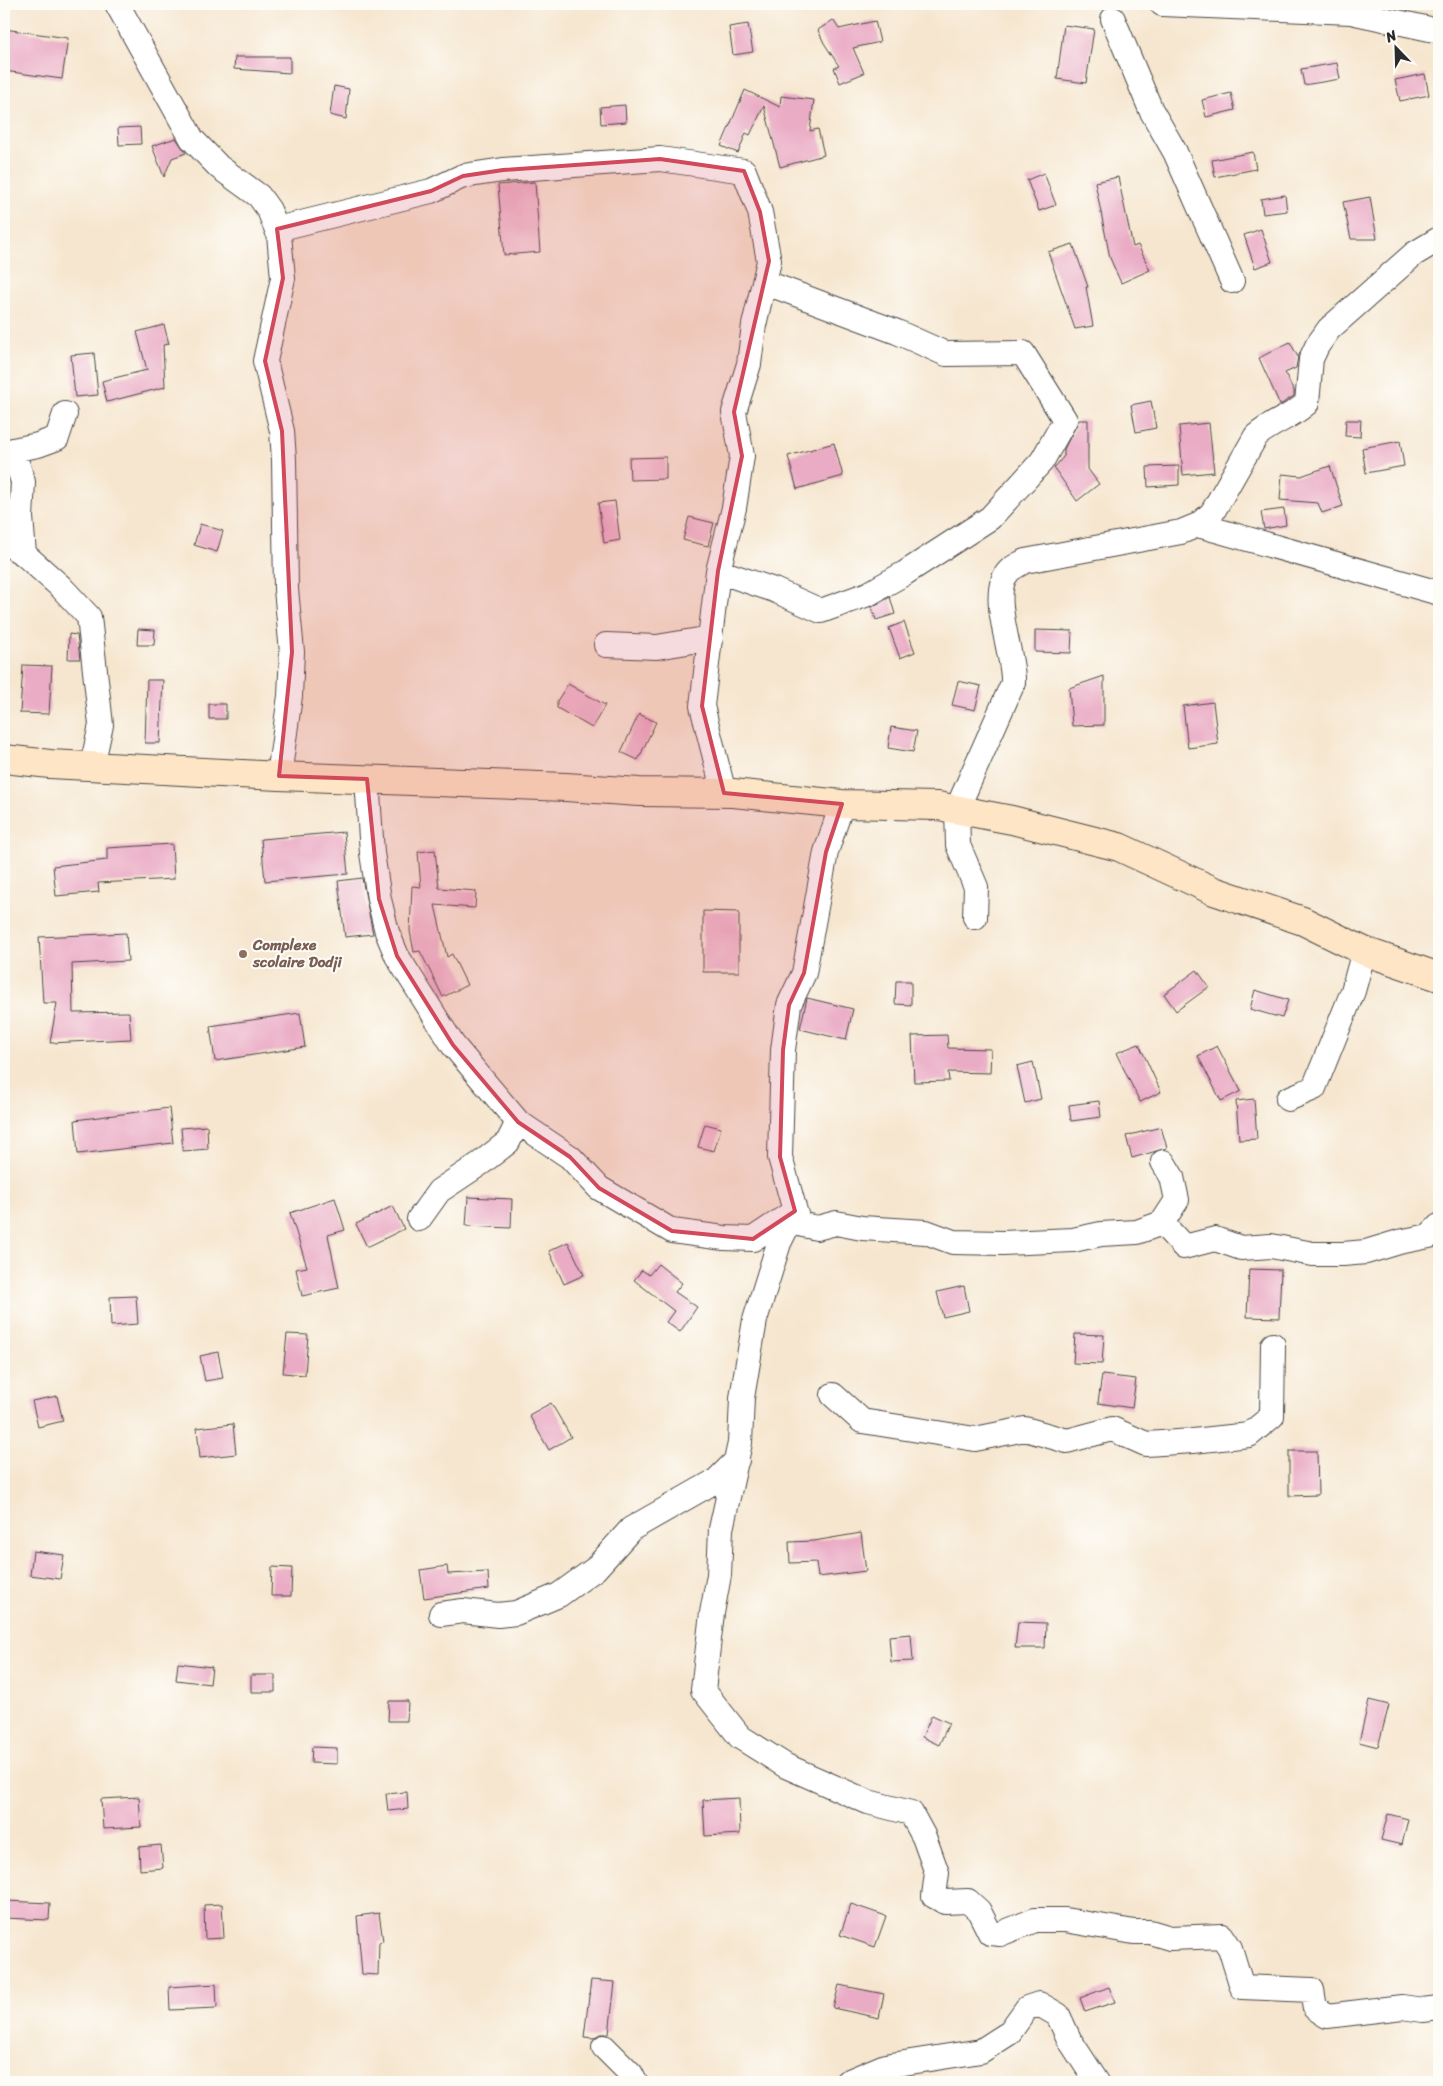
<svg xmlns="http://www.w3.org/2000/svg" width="1443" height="2086" font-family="Sriracha,sans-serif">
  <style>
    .building { fill: #eaabc5 }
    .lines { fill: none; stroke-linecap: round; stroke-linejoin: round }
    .street-casing { stroke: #494744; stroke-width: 26 }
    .secondary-casing { stroke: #494744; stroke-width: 30 }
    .street { stroke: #fff; stroke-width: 24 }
    .secondary { stroke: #fde5c5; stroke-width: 28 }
    .marked { fill: #d1495b; fill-opacity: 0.2; stroke: #d1495b; stroke-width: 4; stroke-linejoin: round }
    .education-dot { fill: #8d6e63; stroke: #fdfcf7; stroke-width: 2 }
    .labels { text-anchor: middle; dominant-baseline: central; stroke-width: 4; stroke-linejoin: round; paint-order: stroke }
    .education-label { font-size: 15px; font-weight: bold; fill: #785e54; stroke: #fdfcf7; text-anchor: start }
  </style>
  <rect width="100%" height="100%" fill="#fdfcf7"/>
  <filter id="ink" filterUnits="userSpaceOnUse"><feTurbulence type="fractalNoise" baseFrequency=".02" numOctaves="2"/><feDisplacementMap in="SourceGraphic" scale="10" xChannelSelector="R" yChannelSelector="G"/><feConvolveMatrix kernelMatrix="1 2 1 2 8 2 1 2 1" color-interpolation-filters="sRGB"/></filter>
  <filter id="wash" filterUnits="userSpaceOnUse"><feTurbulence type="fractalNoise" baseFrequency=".0096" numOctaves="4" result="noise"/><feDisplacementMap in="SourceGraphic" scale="20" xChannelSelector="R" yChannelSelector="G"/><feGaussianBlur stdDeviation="1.12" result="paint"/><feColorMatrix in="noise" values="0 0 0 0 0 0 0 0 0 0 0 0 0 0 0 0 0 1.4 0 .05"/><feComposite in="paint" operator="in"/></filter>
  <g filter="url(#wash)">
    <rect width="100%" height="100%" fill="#f6e6cf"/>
    <g id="blocks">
      <path class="building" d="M833,20L839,29L875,21L880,42L853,48L864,73L840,83L834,68L839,66L824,43L818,30Z
        M748,24L753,52L733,55L729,27Z
        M1064,25L1094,29L1086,83L1057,79Z
        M4,29L68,38L62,79L4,71Z
        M235,57H290V73L234,69Z
        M1337,63L1340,79L1304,85L1301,69Z
        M1425,74L1429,95L1400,101L1395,80Z
        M334,86L349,89L346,119L330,115Z
        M745,90L780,107L781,96L814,100L810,131L818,129L824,155L780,167L764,106L750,135L746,133L738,153L721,146Z
        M1231,93L1235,110L1206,117L1202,100Z
        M625,105L626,122L601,124L600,107Z
        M140,127L141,144L119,145L118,128Z
        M176,138L186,153L172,158L164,177L152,146Z
        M1253,152L1256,169L1215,177L1212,160Z
        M1044,173L1056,205L1039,211L1027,180Z
        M1118,177L1133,247L1138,245L1150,270L1121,283L1110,258L1095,182Z
        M535,182L540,252L504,255L498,185Z
        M1285,195L1287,211L1263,214L1261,199Z
        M1370,197L1377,239H1351L1343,202Z
        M1261,229L1272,262L1255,268L1244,235Z
        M1073,244L1088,287H1086L1093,326L1075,329L1048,252Z
        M164,325L169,344L163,345L165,387L107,402L102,381L147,370L137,332Z
        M1290,342L1298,357L1296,368L1285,373L1294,391V396L1280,405L1259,358Z
        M94,353L98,395L75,397L71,355Z
        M1151,401L1156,428L1136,432L1131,405Z
        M1079,420H1088V469L1099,484L1077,501L1054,468L1064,456V449Z
        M1346,420H1361L1360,437L1345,436Z
        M1209,423L1214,472L1183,475L1179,426Z
        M1400,441L1404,466L1366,473L1362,448Z
        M834,443L843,476L797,489L788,456Z
        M666,457V479L630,480L629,458Z
        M1179,466V485L1148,487L1147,467Z
        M1330,466L1343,506L1322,513L1318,503L1280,500L1282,474L1301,476Z
        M615,501L620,540L604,543L598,503Z
        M1284,509L1286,525L1264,529L1261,512Z
        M689,517L714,523L708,546L683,540Z
        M200,524L223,531L217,552L194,545Z
        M890,597L895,614L876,620L872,607Z
        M904,622L915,652L900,658L889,628Z
        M138,629L155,630L154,645H137Z
        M1035,630L1072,631L1071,653L1035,652Z
        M69,634L77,635L80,659H68Z
        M23,665L52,666L49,714L20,713Z
        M1104,676V725L1072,726L1069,688Z
        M147,680H163L160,743H145Z
        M958,681L981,686L975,710L952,705Z
        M568,684L605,705L592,728L557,708V701Z
        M1213,702L1218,744L1188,748L1183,706Z
        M209,704H226V719H209Z
        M639,714L656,722L638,760L621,752Z
        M891,727L917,731L913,752L888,748Z
        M344,832L348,874L265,881L261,839Z
        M172,844L174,879L98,883L99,892L56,896L53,866L107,860V848Z
        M435,850L439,888L476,891L475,908L435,905L447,957L452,954L467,985L443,997L420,951L414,952L410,931L412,886L421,887L418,852Z
        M362,878L373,934L345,937L338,881Z
        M703,911L739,912V972H703Z
        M126,933L128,961L72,964L73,1013L129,1012L131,1039L50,1043L57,1003H43L39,937Z
        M1197,970L1209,987L1176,1011L1164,994Z
        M896,981H911V1005L895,1004Z
        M1255,990L1288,1000L1282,1018L1250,1009Z
        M807,998L853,1009L846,1040L800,1029Z
        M300,1013L305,1047L215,1061L210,1026Z
        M947,1035L948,1048L991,1049L990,1073L948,1072L949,1081L914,1082L912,1036Z
        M1139,1044L1161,1092L1140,1102L1116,1053Z
        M1217,1046L1241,1091L1221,1101L1198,1056Z
        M1033,1062L1041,1099L1025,1103L1017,1066Z
        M1254,1099L1257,1139L1239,1140L1236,1101Z
        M1099,1101L1101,1117L1071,1121L1069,1105Z
        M169,1108L173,1143L78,1154L75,1120Z
        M705,1124L721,1128L714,1151L698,1147Z
        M207,1126L208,1149L183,1151L181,1128Z
        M1161,1127L1167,1148L1132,1158L1126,1136Z
        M468,1197L512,1199L511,1228L466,1226Z
        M335,1198L345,1230L328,1235L339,1288L302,1296L296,1269L307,1267L290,1213Z
        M393,1206L404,1229L367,1247L356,1224Z
        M568,1242L584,1275L564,1284L549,1251Z
        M658,1264L682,1283L675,1292L697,1307L680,1332L666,1322L674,1311L634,1280L642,1270L649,1275Z
        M1249,1269L1281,1270L1279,1318L1247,1317Z
        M964,1286L969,1311L943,1317L937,1292Z
        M136,1296L138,1324L111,1326L110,1297Z
        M287,1334L308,1335L305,1375L283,1373Z
        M1075,1334L1104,1335L1102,1364L1073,1363Z
        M218,1352L223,1378L205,1381L200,1356Z
        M1102,1375L1136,1379L1132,1408L1098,1403Z
        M57,1396L63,1421L38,1427L32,1401Z
        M551,1403L571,1437L549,1450L529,1415Z
        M233,1424L236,1454L200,1458L197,1428Z
        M1289,1451H1317L1318,1495L1289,1496Z
        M861,1533L866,1571L818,1577L816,1562L790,1563L789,1542L814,1541Z
        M33,1551L64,1555L60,1579L30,1575Z
        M447,1566L448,1574L488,1572L489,1589L424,1598L420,1570Z
        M272,1567L292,1568L291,1596H271Z
        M1018,1622L1046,1623L1045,1648H1015Z
        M911,1634L913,1661L891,1662L889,1636Z
        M178,1663L212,1667L210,1684L176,1680Z
        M251,1675H275V1692H251Z
        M1369,1700L1389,1705L1378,1747L1359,1742Z
        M389,1701H408L407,1721H388Z
        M932,1715L949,1723L939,1745L922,1737Z
        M312,1747L337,1748V1764L311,1763Z
        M407,1792L408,1809L388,1811L386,1794Z
        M139,1797L141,1827L103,1829L101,1799Z
        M739,1798L740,1834L705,1836L703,1800Z
        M1388,1814L1408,1819L1402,1845L1381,1840Z
        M161,1845L163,1868L140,1870L139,1847Z
        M5,1901L50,1903L49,1920L4,1918Z
        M222,1904L224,1938L205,1939L204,1905Z
        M851,1904L886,1916L875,1947L840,1935Z
        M379,1913L383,1941L379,1942L378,1975L362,1974L357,1916Z
        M591,1980L615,1982L609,2034H601L594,2038L584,2037Z
        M216,1984L217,2008L170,2010L169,1987Z
        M839,1985L884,1994L879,2018L833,2008Z
        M1109,1987L1115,2002L1085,2012L1080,1998Z"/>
    </g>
  </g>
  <g filter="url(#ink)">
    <use href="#blocks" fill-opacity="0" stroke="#494744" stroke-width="1"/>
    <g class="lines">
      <g class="street-casing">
        <path id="street" d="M117,4L192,139L219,167L259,196L269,210L279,235L283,278L265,361L282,431L284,460L286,589L292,652L290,696L279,776
          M1162,4L1351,12L1439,31
          M1113,19L1151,110L1175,152L1232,281
          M277,229L431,191L463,176L503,170L660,159L744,171L760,212L769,261L754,325L749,364L734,412L742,456L734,508L718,571L702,706L724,793
          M1198,525L1439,593
          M4,542L24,554L61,587L89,617L101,725L92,766
          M24,554L21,517L23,482L13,450L38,445L57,438L65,414
          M718,571L774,590L821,611L868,594L905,573L990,518L1042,461L1065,420L1023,353L946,354L897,332L764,282
          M606,645L657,647L711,638
          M367,779L372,853L379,899L387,932L397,956L453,1045L518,1122L508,1142L481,1163L439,1191L419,1219
          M842,804L826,852L804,973L789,1005L783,1050L780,1157L795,1211L779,1243L755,1320L742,1398L740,1443L721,1529L719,1575L712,1613L703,1690L740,1737L786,1766L868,1802L911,1813L924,1837L937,1873L934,1896L945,1902L968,1901L979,1911L990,1933L1000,1934L1035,1920H1065L1134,1932H1150L1170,1938L1222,1936L1230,1948L1242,1987L1312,1990L1315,2008L1327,2016L1402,2007L1423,2010L1439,2008
          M975,917L976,887L958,845L957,809L1013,683C1015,655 987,593 1009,571C1013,567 1020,564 1025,561L1181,532L1198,525L1212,513L1256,436C1272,422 1292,417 1307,403L1311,359L1317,346L1329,329L1414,254L1439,239
          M1288,1099L1314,1088L1353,991L1364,951
          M518,1122L570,1157L599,1188L672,1231L724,1238L753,1239L795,1211L799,1224L817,1228L836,1223L862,1228L926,1232L953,1242L1003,1243L1073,1240L1101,1234L1137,1232L1162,1223L1177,1200L1172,1177L1163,1162
          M1162,1223L1184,1247L1215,1239L1241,1248L1271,1246L1313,1254H1343L1366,1252L1399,1242L1429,1236L1439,1226
          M833,1395L862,1421L975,1439L1025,1429L1067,1441L1112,1429L1146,1444L1193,1441L1249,1435L1272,1416L1273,1345
          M441,1614L463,1611L498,1615L516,1613L559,1595L595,1569L631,1529L717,1480L737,1460
          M604,2047L631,2074L635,2082
          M847,2082L885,2066L981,2051L1009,2033L1027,2008L1039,2004L1058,2015L1069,2039L1097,2082"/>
      </g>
      <g class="secondary-casing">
        <path id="secondary" d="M4,759L50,764L279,776L566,787L639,792L733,793L842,804L938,806L1012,820L1119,847L1214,891L1303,921L1364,951L1439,977"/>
      </g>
      <use href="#street" class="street"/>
      <use href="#secondary" class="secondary"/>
    </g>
  </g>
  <path class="marked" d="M660,159L744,171L760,212L769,261L734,412L742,456L718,571L702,706L724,793L842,804L826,852L804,973L789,1005L783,1050L780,1157L795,1211L753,1239L672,1231L599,1188L570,1157L518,1122L453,1045L397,956L379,899L367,779L279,776L292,652L282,431L265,361L283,278L277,229L431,191L463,176L503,170Z"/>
  <circle class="education-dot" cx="243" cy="954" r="5"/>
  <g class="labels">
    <g class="education-label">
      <text x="253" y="945">Complexe<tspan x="253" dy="17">scolaire Dodji</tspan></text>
    </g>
  </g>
  <rect width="1443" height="2086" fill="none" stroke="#fdfcf7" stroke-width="20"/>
  <g transform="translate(1396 48) rotate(337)" stroke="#fdfcf7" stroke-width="4" paint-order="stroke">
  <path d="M0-4L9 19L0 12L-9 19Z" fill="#2b2b2b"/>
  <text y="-8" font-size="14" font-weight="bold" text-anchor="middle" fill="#2b2b2b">N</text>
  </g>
</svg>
